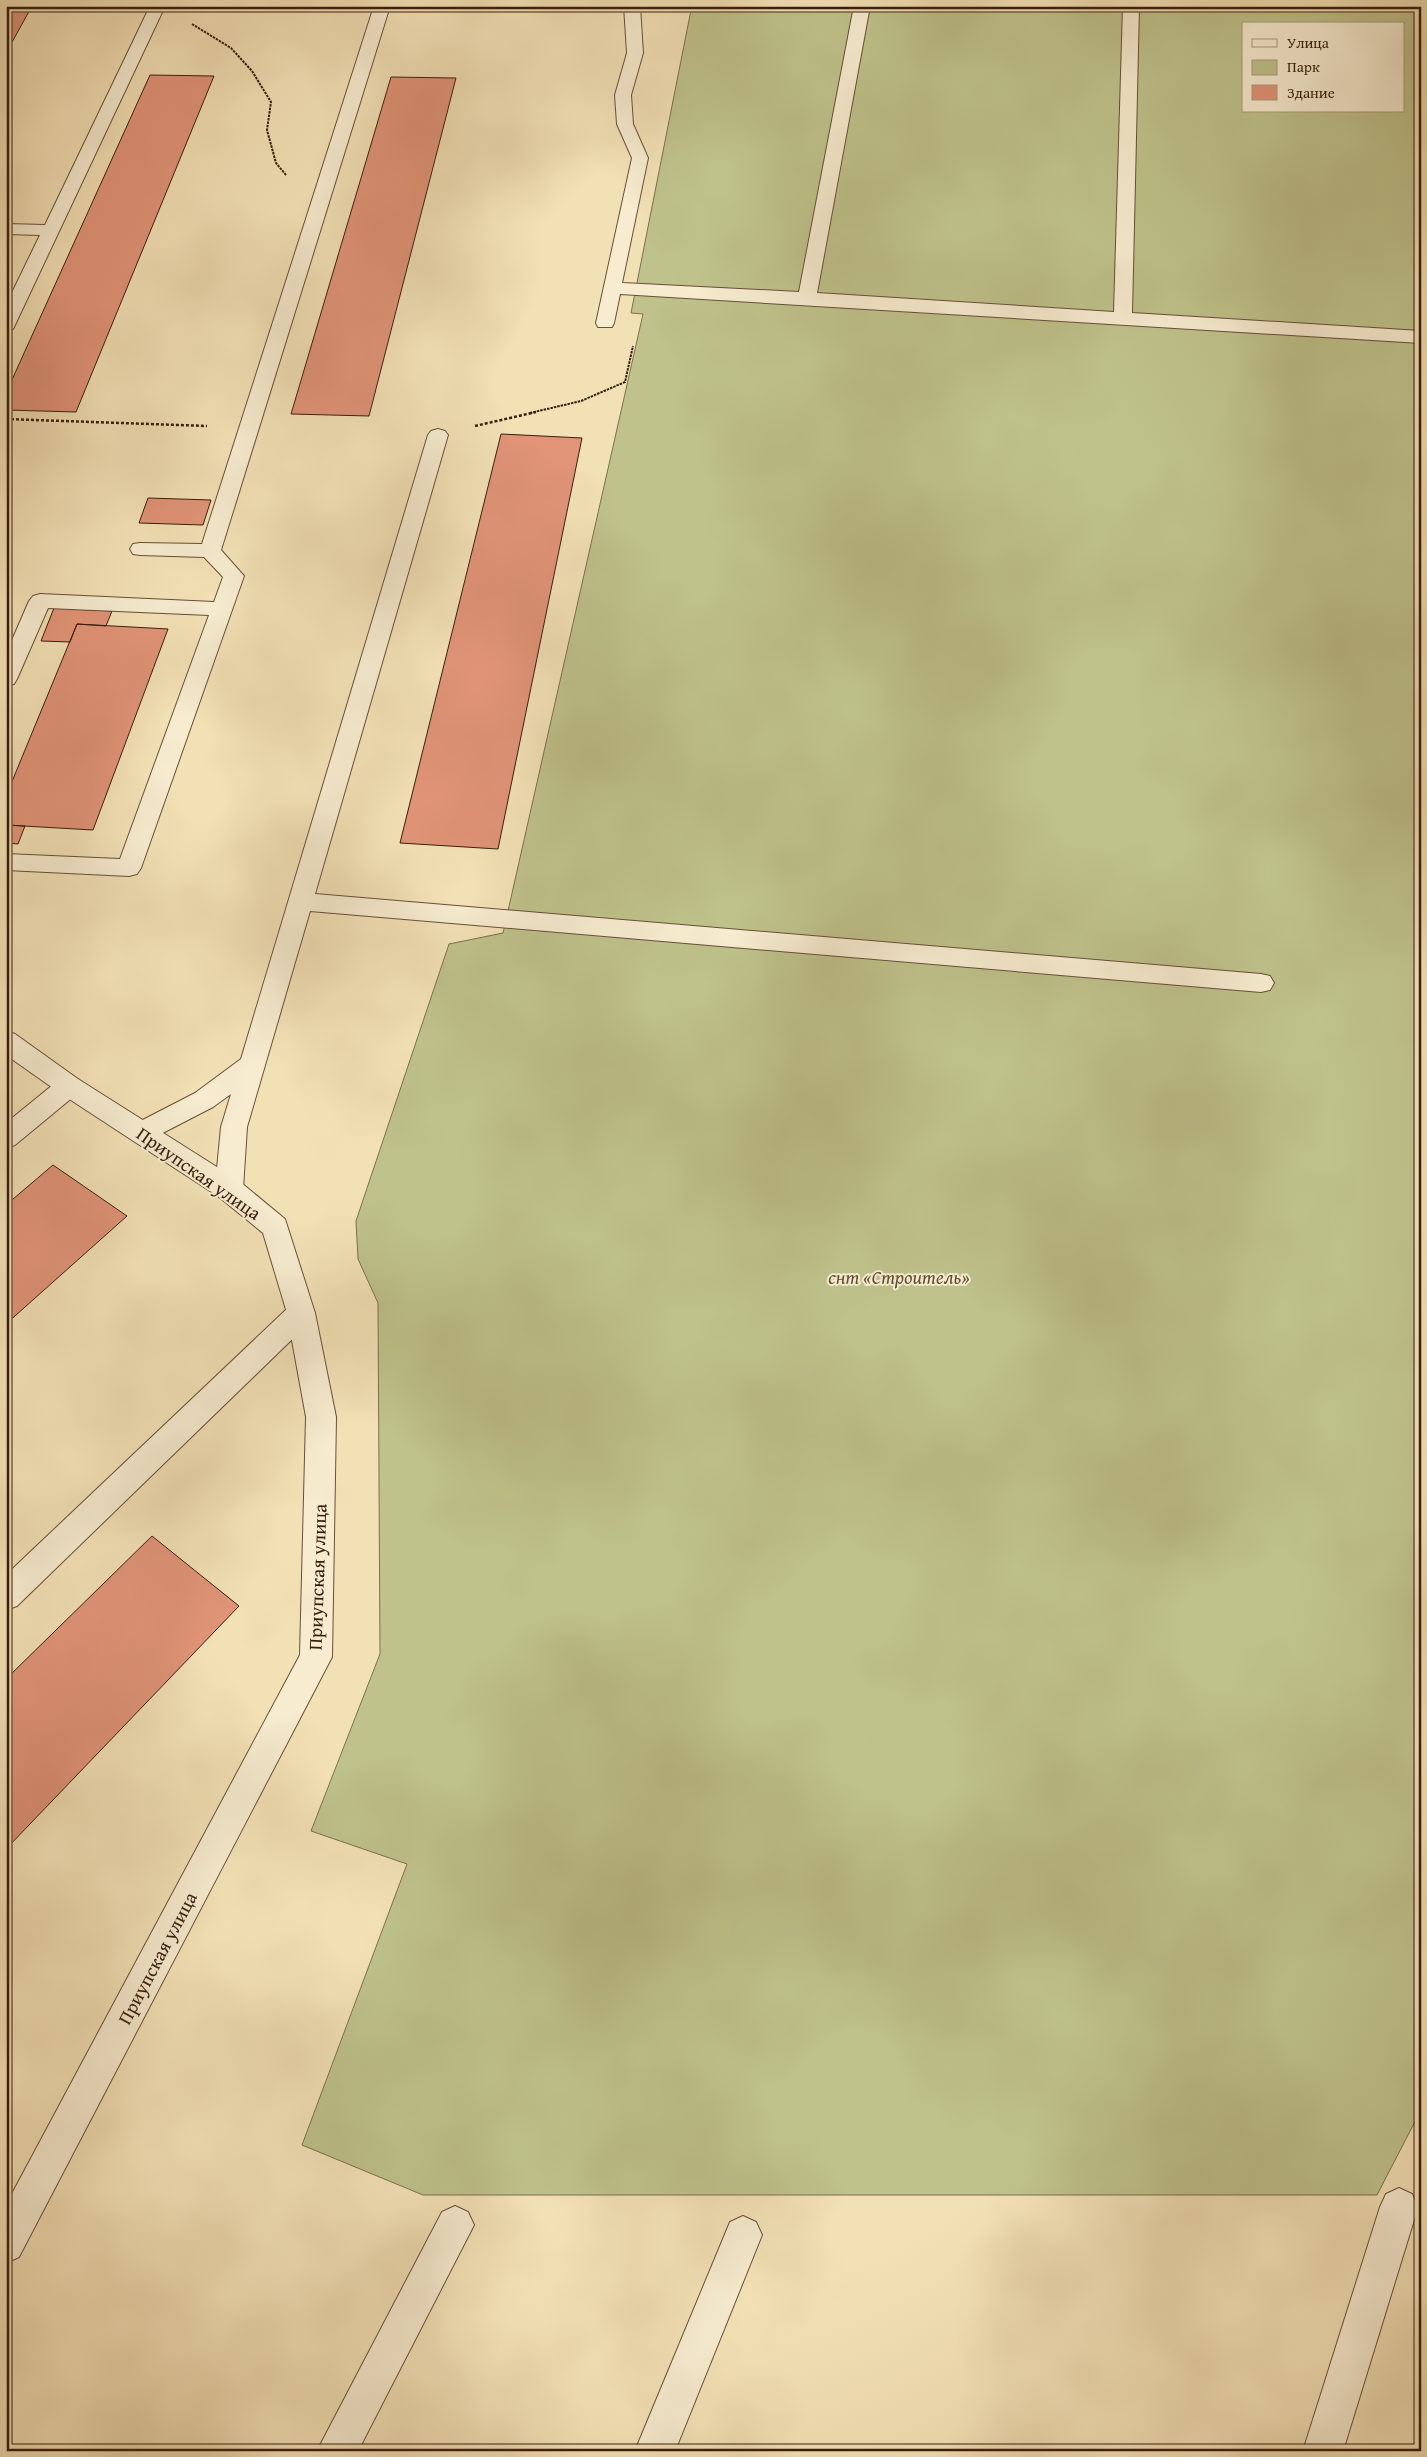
<svg xmlns="http://www.w3.org/2000/svg" width="1427" height="2457" font-family="'Gentium Book Plus',serif">
  <style>
    .green { fill: #bfc28b; stroke: #7c704d; fill-rule: evenodd }
    .building { fill: #e19478; stroke: #381e0f }
    .lines { fill: none; stroke-linecap: round; stroke-linejoin: round }
    .service-casing { stroke: #674f39; stroke-width: 2 }
    .minor-casing { stroke: #674f39; stroke-width: 2 }
    .path-far1 { stroke: #381e0f; stroke-width: 2; stroke-dasharray: 2.5 1; stroke-linecap: butt }
    .path { stroke: #381e0f; stroke-width: 2.5; stroke-dasharray: 3 2; stroke-linecap: butt }
    .service { fill: #f7ecd0; fill-rule: evenodd }
    .minor { fill: #f7ecd0; fill-rule: evenodd }
    .labels { text-anchor: middle; dominant-baseline: central; stroke-width: 4; stroke-linejoin: round; paint-order: stroke }
    .street-label { font-size: 19px; fill: #381e0f; stroke: #f7ecd0 }
    .park-label { font-size: 19px; font-style: italic; fill: #604f34; stroke: #f7ecd0 }
  </style>
  <rect width="100%" height="100%" fill="#f3e1b6"/>
  <filter id="stains"><feTurbulence type="fractalNoise" baseFrequency=".004" numOctaves="4"/><feColorMatrix values="0 0 0 0 .2 0 0 0 0 .09 0 0 0 0 .02 0 0 0 .5 -.17"/></filter>
  <radialGradient id="worn" r=".72"><stop offset=".6" stop-color="#630" stop-opacity="0"/><stop offset="1" stop-color="#630" stop-opacity=".3"/></radialGradient>
  <path class="green" d="M686,6H1421V2110L1377,2195H423L302,2145L407,1864L311,1831L380,1654L378,1303L358,1259L356,1221L449,944L503,933L643,314L631,313L691,10L686,9ZM1243,24H1403V111H1243Z"/>
  <path class="building" d="M6,6H32L6,53Z
    M150,75L214,76L76,412L6,410V393Z
    M391,77L456,78L369,416L291,414Z
    M501,434L582,438L498,849L400,843Z
    M148,498L211,500L203,525L139,523Z
    M54,608L112,611L106,626L77,624L70,642L41,641Z
    M77,624L168,629L93,830L6,825V796Z
    M6,825L25,826L18,844L6,843Z
    M53,1165L127,1216L6,1324V1205Z
    M152,1536L239,1606L6,1849V1679Z"/>
  <g class="lines">
    <g class="service-casing">
      <path id="service" d="M150,6H165L15,325L13,329L6,330V305L40,235L6,234V224L45,225Z
        M374,6H390L221,550L244,576L141,868L137,874L129,876L6,870V854L120,859L209,615L48,608L17,679L14,684L6,686V654L29,601L33,596L40,594L214,602L223,577L204,557L140,555L133,554L130,549L133,544L140,543L202,544Z
        M624,6H640L643,53L631,95L633,124L648,158L622,283L799,292L854,6H870L817,293L1114,312L1123,6H1139L1132,313L1421,331V343L620,294L614,323L612,327H598L596,323L632,158L617,124L615,95L627,53Z
        M438,429L445,431L448,435L315,894L1261,974L1270,976L1274,983L1270,990L1261,992L310,911L247,1127L243,1189L239,1197L229,1200L219,1197L215,1189L221,1127L231,1094L213,1107L151,1139L142,1142L133,1139L129,1132L133,1125L195,1093L241,1059L428,435L431,431Z
        M69,1076L78,1079L82,1086L78,1093L15,1145L6,1148V1123L60,1079Z
        M301,1301L311,1305L315,1313L311,1321L17,1606L6,1610V1575L291,1305Z
        M1399,2188L1412,2194L1418,2207L1343,2451H1303L1380,2207L1386,2194Z
        M455,2206L468,2212L474,2225L358,2451H317L442,2212Z
        M743,2216L756,2222L762,2235L675,2451H635L730,2222Z"/>
    </g>
    <g class="minor-casing">
      <path id="minor" d="M6,1031L15,1034L78,1079L239,1181L285,1219L315,1313L336,1417L332,1657L19,2257L6,2263V2205L300,1655L306,1417L287,1313L263,1233L219,1197L60,1093L6,1055Z"/>
    </g>
    <path class="path-far1" d="M192,24L231,48L252,71L271,102L267,130L276,163L286,175
      M530,413L581,401L625,382L633,346"/>
    <path class="path" d="M6,419L207,426
      M475,426L536,412"/>
    <use href="#service" class="service"/>
    <use href="#minor" class="minor"/>
  </g>
  <g class="labels">
    <g class="street-label">
      <text transform="translate(199 1173) rotate(35)">Приупская улица</text>
      <text transform="translate(317 1577) rotate(-88)">Приупская улица</text>
      <text transform="translate(157 1958) rotate(-62)">Приупская улица</text>
    </g>
    <g class="park-label">
      <text x="899" y="1277">снт «Строитель»</text>
    </g>
  </g>
  <rect width="1427" height="2457" fill="none" stroke="#f3e1b6" stroke-width="25"/>
  <rect x="8" y="8" width="1412" height="2442" fill="none" stroke="#381e0f" stroke-width="2.5"/>
  <rect x="12" y="12" width="1402" height="2432" fill="none" stroke="#381e0f"/>
  <rect x="1242" y="22" width="162" height="90" fill="#f7ecd0" stroke="#ab9a83"/>
  <rect x="1252" y="39" width="25" height="8" fill="#f7ecd0" stroke="#ab9a83"/>
  <text x="1287" y="48" font-size="15" fill="#381e0f">Улица</text>
  <rect x="1252" y="60" width="25" height="15" fill="#bfc28b" stroke="#ab9a83"/>
  <text x="1287" y="72" font-size="15" fill="#381e0f">Парк</text>
  <rect x="1252" y="85" width="25" height="15" fill="#e19478" stroke="#ab9a83"/>
  <text x="1287" y="98" font-size="15" fill="#381e0f">Здание</text>
  <rect width="100%" height="100%" filter="url(#stains)"/>
  <rect width="100%" height="100%" fill="url(#worn)"/>
</svg>
